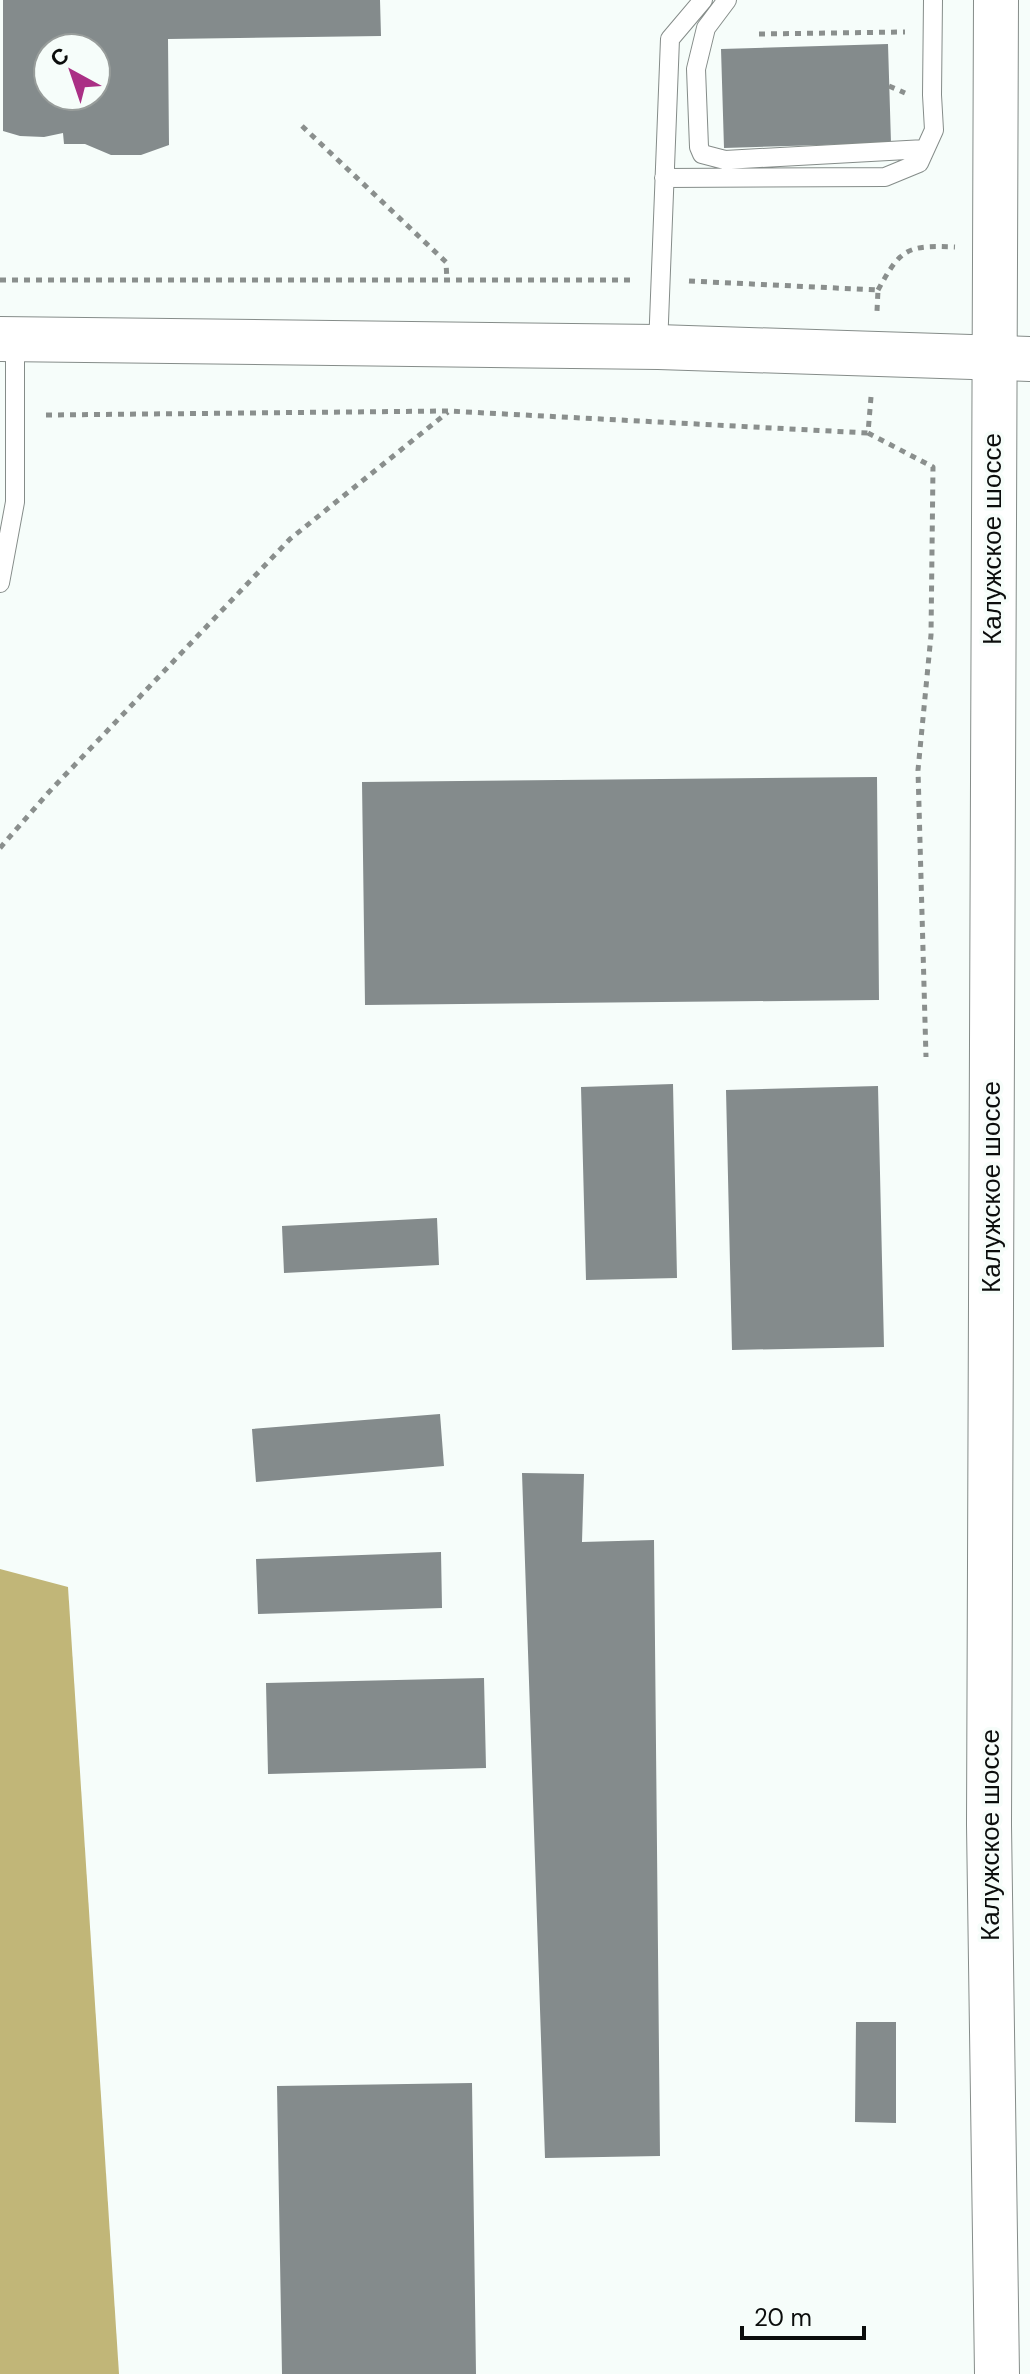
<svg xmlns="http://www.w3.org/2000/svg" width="1030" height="2374" font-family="'DM Sans',sans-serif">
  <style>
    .forest { fill: #c1b678 }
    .building { fill: #848b8c; fill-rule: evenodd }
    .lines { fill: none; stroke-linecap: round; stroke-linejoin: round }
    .service-casing { stroke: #858c89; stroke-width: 20 }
    .secondary-casing { stroke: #858c89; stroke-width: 46 }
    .trunk-casing { stroke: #858c89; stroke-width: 46 }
    .path { stroke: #8a8f8d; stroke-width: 5; stroke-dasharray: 6 6; stroke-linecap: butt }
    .service { stroke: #fff; stroke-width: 18 }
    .secondary { stroke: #fff; stroke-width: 44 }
    .trunk { stroke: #fff; stroke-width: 44 }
    .labels { text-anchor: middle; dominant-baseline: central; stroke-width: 7; stroke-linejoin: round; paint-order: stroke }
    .street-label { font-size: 26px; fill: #0b0d0c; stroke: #f6fdfa }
  </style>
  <rect width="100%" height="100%" fill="#f6fdfa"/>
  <path class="forest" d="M0,1569L68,1587L119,2374H0Z"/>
  <path class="building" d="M3,0H380L381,36L168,39L169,145L141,155H111L85,144H64L63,133L44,137L20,136L3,131ZM48,48H96V96H48Z
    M888,44L891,143L724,148L721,49Z
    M877,777L879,1000L365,1005L362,782Z
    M673,1084L677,1278L586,1280L581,1087Z
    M878,1086L884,1347L732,1350L726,1090Z
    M437,1218L439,1265L284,1273L282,1226Z
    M440,1414L444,1466L256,1482L252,1429Z
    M522,1473L584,1474L582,1542L654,1540L660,2156L545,2158Z
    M441,1552L442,1608L258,1614L256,1559Z
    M484,1678L486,1768L268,1774L266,1683Z
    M856,2022H896V2123L855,2122Z
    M472,2083L476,2374H282L277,2086Z"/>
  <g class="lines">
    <g class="service-casing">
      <path id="service" d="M727,0L706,28L696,69L699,147L702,154L725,160L925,149
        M664,178L885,177L919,163L934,130L932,95L933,0
        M658,347L670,39L703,0
        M0,583L15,502V339"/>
    </g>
    <g class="secondary-casing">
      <path id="secondary" d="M0,339L658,347L1030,359"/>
    </g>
    <g class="trunk-casing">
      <path id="trunk" d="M996,0L989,1825L997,2374"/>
    </g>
    <path class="path" d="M759,34L905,32
      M889,86L905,93
      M302,126L446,262L447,281
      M0,280H631
      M689,281L878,290L877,311
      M878,290C901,248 907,245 955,247
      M871,397L868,433L933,467L931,635L918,770L926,1057
      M46,415L448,411L868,433
      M0,848L48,793L290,539L448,412"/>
    <use href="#service" class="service"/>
    <use href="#secondary" class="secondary"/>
    <use href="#trunk" class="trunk"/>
  </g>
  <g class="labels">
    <g class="street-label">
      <text transform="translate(992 539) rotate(-90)">Калужское шоссе</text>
      <text transform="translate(991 1187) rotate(-90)">Калужское шоссе</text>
      <text transform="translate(990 1835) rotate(-90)">Калужское шоссе</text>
    </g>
  </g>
  <g transform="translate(72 72) rotate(320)"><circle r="38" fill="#f6fdfa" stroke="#989d9b" stroke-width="2"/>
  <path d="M0-6L14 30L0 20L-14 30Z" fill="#aa3085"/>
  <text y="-12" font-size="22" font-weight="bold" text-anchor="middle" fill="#0b0d0c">С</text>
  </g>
  <path d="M742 2326v12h122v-12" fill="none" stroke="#0b0d0c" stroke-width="4"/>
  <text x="754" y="2326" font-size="24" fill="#0b0d0c" stroke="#f6fdfa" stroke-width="6" paint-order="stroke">20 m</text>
</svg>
